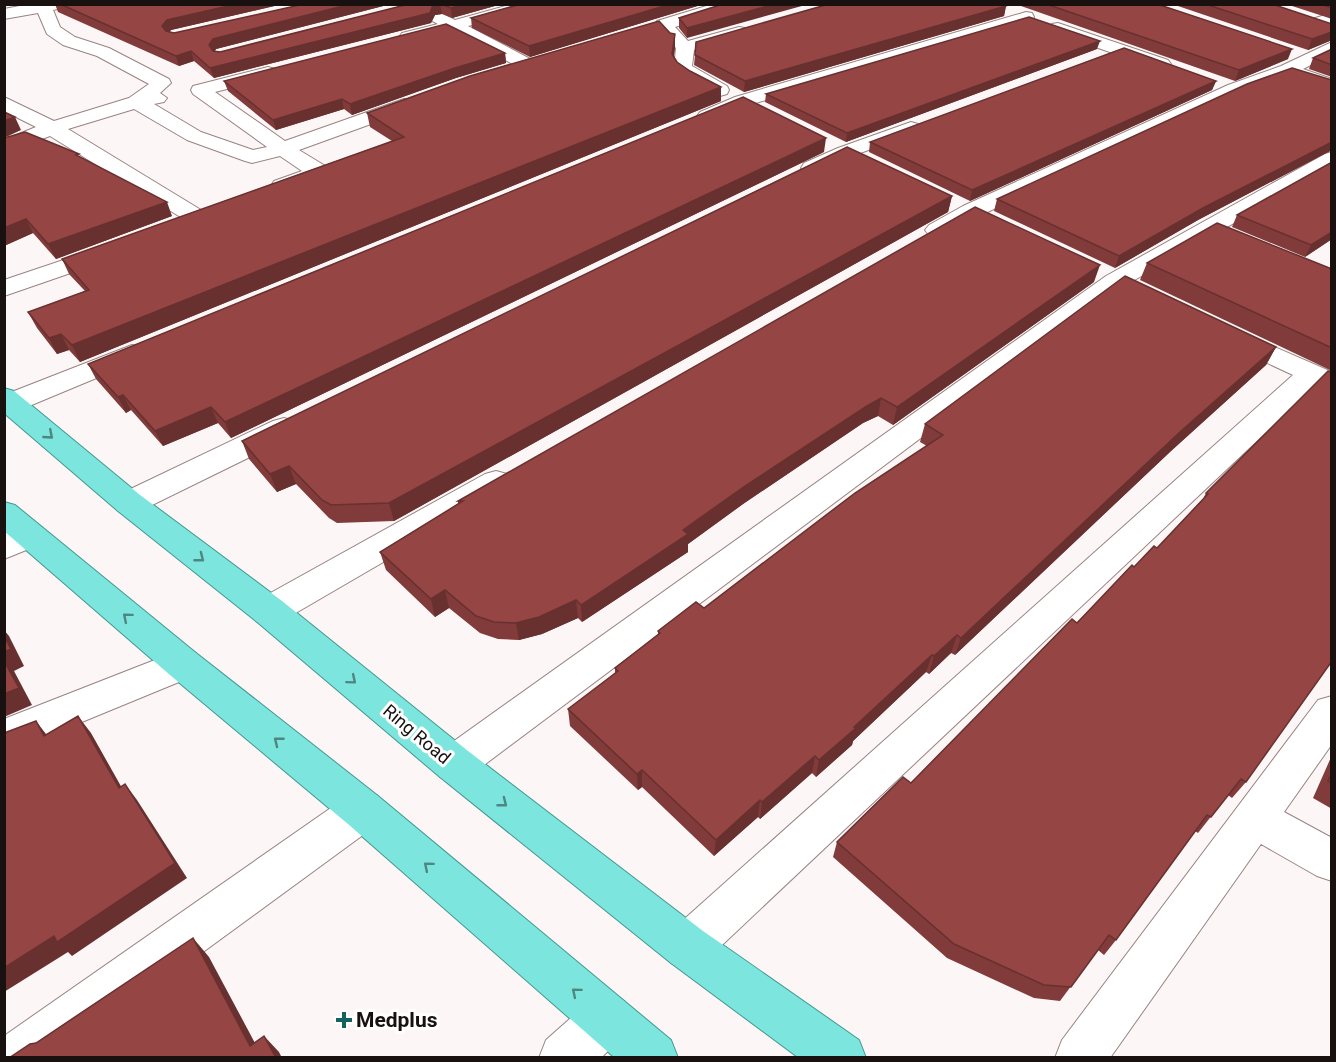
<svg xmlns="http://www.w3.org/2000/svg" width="1336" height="1062" font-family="Roboto,sans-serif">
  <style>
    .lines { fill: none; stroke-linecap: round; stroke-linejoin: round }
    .minor-casing { stroke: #998382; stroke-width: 2 }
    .trunk-casing { stroke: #449790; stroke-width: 2 }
    .minor { fill: #fff; fill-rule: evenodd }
    .trunk { fill: #7ce6de; fill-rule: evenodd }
    .wall { fill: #803b3a }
    .shaded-wall { fill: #68302f }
    .building { fill: #954543; stroke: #68302f; stroke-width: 1.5 }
    .oneway { stroke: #4f8681 }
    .poi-dot { fill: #15635e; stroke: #fff; stroke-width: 2 }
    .labels { text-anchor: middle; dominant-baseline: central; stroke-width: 6; stroke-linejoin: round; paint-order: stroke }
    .street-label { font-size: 18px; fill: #191110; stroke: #fff }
    .near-poi-label { font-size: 21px; font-weight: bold; fill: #191110; stroke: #fff; text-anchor: start }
  </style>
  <rect width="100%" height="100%" fill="#fcf7f6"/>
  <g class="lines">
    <g class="minor-casing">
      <path id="minor" d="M30,4H69L67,7L53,10L60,27L75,37L109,48L169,79L171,83L160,93L167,98L164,102L154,104L201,132L253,150L267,147L193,94L191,90L193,86L268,67L275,69L277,73L275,77L215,92L285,141L404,99H418L421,103L418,107L299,150L327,167L330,172L327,177L290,191L282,193L274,191L271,186L274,181L302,171L280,156L252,163L245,161L187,140L134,109L68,129L206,213L210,218L206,223L198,225L190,223L50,136L4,153V140L36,127L4,111V97L54,121L129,98L149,84L97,56L63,45L47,34L38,13L4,19V9Z
        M409,4H431L429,7L455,20L513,4H542L540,7L468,26L534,61L537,65L534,69H522L451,31L408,42L402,41L399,37L402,33L438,24L410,9Z
        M713,4H740L738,7L675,27L688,41L739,27L745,28L748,32L745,36L694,50L692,66L727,86L729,90L727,94L720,96L677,72L674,68L676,48L655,25L657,21Z
        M1026,12L1032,13L1034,17L1032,21L749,105C734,111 716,124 700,120L697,116L700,112L735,97Z
        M1332,13V24L1318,28L1310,23L1312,19Z
        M1058,23L1168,60L1171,64L1168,68H1156L1052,32L1050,28L1052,24Z
        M1332,42V54L1303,69L1332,79V91L1287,76L1242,93L979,216C964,224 947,239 929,235L925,230L929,225L963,206L1228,85L1281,66Z
        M911,122L918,124L921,128L918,132L852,156L820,173L812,174L804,173L801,168L804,163L838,148Z
        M1332,152V167L1124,286L468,777L454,782L440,777L434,764L440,751L1106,276L1325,154Z
        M108,245L117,247L120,252L117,257L4,296V280Z
        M1231,328L1332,372V392L1315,386L703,963L687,970L671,963L664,947L671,931L1293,375L1222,342L1218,336L1222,330Z
        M132,345L142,347L146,353L142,359L22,409L12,412L4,410V395Z
        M284,418L295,421L299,428L295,435L140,511L129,514L118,511L113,503L118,495L273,421Z
        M496,471L507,474L512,482L507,490L282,621L269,625L256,621L251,611L256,601L485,474Z
        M29,524L41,528L46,536L41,544L4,559V533Z
        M183,649L196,653L202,664L196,675L4,754V719Z
        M1332,696V744L1284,812L1332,838V881L1317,876L1261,844L1110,1058H1055L1062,1040L1318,700Z
        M363,791L378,796L384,810L378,824L58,1058H4V1036L348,796Z
        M607,994L624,1001L631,1018L624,1035L601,1058H539L546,1040L590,1001Z"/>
    </g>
    <g class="trunk-casing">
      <path id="trunk" d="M4,388L14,391L140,495L282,601L468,751L703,931L859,1040L866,1058H799L671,963L440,777L256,621L118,511L4,413Z
        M4,502L15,505L196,653L378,796L671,1040L678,1058H615L348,824L170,675L4,531Z"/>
    </g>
    <use href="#minor" class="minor"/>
    <use href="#trunk" class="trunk"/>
  </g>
  <path class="wall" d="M55,4H283L171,30L169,32L174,33L304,4H391L216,49L215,51L220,52L409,4H502L452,18L442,14L435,15L431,23L214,78L194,61L179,66L58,12Z
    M704,4L530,57L472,28L471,18Z
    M723,4L687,38L679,28V18Z
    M1015,4H1157L1288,59L1235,81Z
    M1172,4H1272L1332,24V40L1308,50Z
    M1286,4H1332V19Z
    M1006,6L1004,16L744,92L694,65L695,55Z
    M675,47L674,57L677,62L721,101L80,362L69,350L57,354L37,328L28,312L85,291L69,274L62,259L392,141L370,127L367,113Z
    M1097,49L846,142L765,102L766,94Z
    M1332,49V77L1309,69L1313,58Z
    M505,53L506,63L456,78L352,115L344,109L276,130L228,91L224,81Z
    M1332,80V150L1198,220L1115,268L994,211L997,199Z
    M1216,81L1212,90L970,201L869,152L870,142Z
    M824,152L231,438L218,423L163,446L131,410L126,413L96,379L88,364Z
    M80,157L172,216L56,259L33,233L4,246Z
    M952,196L948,212L394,521L337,523L329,518L296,484L277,492L249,459L242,441Z
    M1237,215L1332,239L1305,257L1232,227Z
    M1147,263L1332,269V371L1140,280Z
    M1094,282L893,425L878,416L863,423L743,504L688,544V552L582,622L578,618L542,634L519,640L498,639L480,633L449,608L435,617L386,570L380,552L458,504V501Z
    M1276,347L1266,365L1171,451L955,655L951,653L929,674L926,672L853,741L852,745L816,777L812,773L760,819L758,817L714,856L642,787L638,790L570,726L568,709L615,674V668L658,635V631L704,608L927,446L920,442L925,424Z
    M1328,371L1246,782L1232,798L1228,795L1198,833L1195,831L1116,940L1104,955L1098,950L1060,1001L1034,998L947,958L833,857L837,842L911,783L1134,567L1157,548L1203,499L1206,493Z
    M1332,755V809L1313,798Z"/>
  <path class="shaded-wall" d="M237,4H283L171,30L166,36L162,26L167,20Z
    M351,4H391L216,49L212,55L209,45L213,39Z
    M440,4L442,14L435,15L431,23L214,78L210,68L433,5Z
    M464,4H502L452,18L451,8Z
    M671,4H704L530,57L529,46Z
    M775,4H809L687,38V28Z
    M1006,6L1004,16L744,92L745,81Z
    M1332,32V40L1308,50L1312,39Z
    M675,34V47L672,68V54Z
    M1100,41L1097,49L846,142L847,133Z
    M1292,49L1288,59L1235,81L1239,70Z
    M191,51L194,61L179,66L176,56Z
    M505,53L506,63L456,78L352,115L350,104L455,68Z
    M1216,81L1212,90L970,201L972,190Z
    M721,87V101L80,362L72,345Z
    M342,99L344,109L276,130L273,120Z
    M15,117L21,130L4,138V121Z
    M826,138L824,152L231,438L225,422Z
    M1332,142V150L1198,220L1115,268L1119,256L1203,208Z
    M952,196L948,212L394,521L389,503Z
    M167,202L172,216L56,259L48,244Z
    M26,219L33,233L4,246V228Z
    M1332,232V239L1305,257L1311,245Z
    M1100,265L1094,282L893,425L897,407Z
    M61,334L69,350L57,354L49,338Z
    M1276,347L1266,365L1171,451L955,655L961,638L1180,432Z
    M123,395L131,410L126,413L118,397Z
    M881,398L878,416L863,423L743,504L688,544V552L582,622L581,605L745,486L867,406Z
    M211,407L218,423L163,446L155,431Z
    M289,466L296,484L277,492L270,474Z
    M445,590L449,608L435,617L431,599Z
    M576,600L578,618L542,634L519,640L516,623Z
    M4,630L9,636L24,666L14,671L32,705L4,717Z
    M957,635L951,653L929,674L934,656Z
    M932,655L926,672L853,741L852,745L816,777L819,760Z
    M78,716L91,733L131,804L119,788Z
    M36,721L49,738L44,736Z
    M815,756L812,773L760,819L762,802Z
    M642,770V787L638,790L637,774Z
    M125,784L137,800L187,878L72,956L68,952L4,992V968L54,936Z
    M760,800L758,817L714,856L716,840Z
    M193,938L209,957L263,1058L250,1046Z
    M264,1036L279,1052L282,1058H276Z"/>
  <path class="building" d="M60,4H237L167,20L162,26L166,31L174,33L304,4H351L213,39L209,45L213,51L220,52L409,4H438L433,5L430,13L210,68L191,51L176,56Z
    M441,4H464L451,8Z
    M521,4H671L529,46L471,18Z
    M723,4H775L687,28L679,18Z
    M829,4H1004L1006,6L745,81L695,55L696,42Z
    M1046,4H1157L1292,49L1239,70Z
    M1205,4H1272L1332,24V32L1312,39Z
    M1320,4H1332V8Z
    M1029,17L1100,41L847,133L766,94Z
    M659,21L670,33L675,34L672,54L677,62L690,71L721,87L72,345L61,334L49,338L28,312L89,290L62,259L404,137L367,113L470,76Z
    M446,24L505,53L455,68L350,104L342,99L273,120L224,81Z
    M1124,48L1216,81L972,190L870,142Z
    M1332,49V65L1313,58Z
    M1292,68L1332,80V142L1203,208L1119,256L997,199L1247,84Z
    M743,97L826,138L225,422L211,407L155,431L123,395L118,397L88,364Z
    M4,112L15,117L4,121Z
    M25,132L79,154L76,155L167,202L48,244L26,219L4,228V138Z
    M847,147L952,196L389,503L331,505L322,500L289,466L270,474L242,441Z
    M1332,162V232L1311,245L1237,215Z
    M975,207L1100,265L897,407L881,398L867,406L745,486L683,530L688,534L581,605L576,600L539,617L516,623L494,622L476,616L445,590L431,599L380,552L463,501H458Z
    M1217,223L1332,269V348L1147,263Z
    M1125,276L1276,347L1180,432L961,638L957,635L934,656L932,655L854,727L856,728L819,760L815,756L762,802L760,800L716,840L642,770L637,774L568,709L618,671L615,668L660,633L658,631L696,602L704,608L855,493L943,435L925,424Z
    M1328,371L1332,372V661L1246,782L1241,779L1211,817L1207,815L1116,940L1109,935L1071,987L1044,985L954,944L837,842L903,777L911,783L1072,619L1077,623L1132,565L1134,567L1154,546L1157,548L1208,494L1206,493Z
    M4,636L11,649L4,652Z
    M4,661L19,688L4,694Z
    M78,716L119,788L125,784L175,863L57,942L54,936L4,968V733L36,721L44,736Z
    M1332,773V783L1328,781Z
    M193,938L250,1046L264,1036L276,1058H9L30,1044L36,1043Z"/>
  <defs><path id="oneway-chevron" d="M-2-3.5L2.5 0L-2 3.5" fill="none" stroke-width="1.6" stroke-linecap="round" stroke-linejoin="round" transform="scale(1.5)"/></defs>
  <g class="oneway">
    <use href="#oneway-chevron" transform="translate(49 435) rotate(41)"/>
    <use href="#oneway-chevron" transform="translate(200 558) rotate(38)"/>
    <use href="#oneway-chevron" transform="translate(127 617) rotate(-140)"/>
    <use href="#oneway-chevron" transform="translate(352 680) rotate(40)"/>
    <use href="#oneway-chevron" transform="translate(278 741) rotate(-141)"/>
    <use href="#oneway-chevron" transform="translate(503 803) rotate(38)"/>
    <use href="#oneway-chevron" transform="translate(428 866) rotate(-140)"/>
    <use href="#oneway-chevron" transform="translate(576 992) rotate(-140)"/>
  </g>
  <path class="poi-dot" d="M341 1011h6v6h6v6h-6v6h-6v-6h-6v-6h6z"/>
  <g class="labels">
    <g class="street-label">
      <text transform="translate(417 734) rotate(40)">Ring Road</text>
    </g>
    <g class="near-poi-label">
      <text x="356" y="1020">Medplus</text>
    </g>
  </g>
  <rect width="1336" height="1062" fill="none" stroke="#191110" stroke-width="12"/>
</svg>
